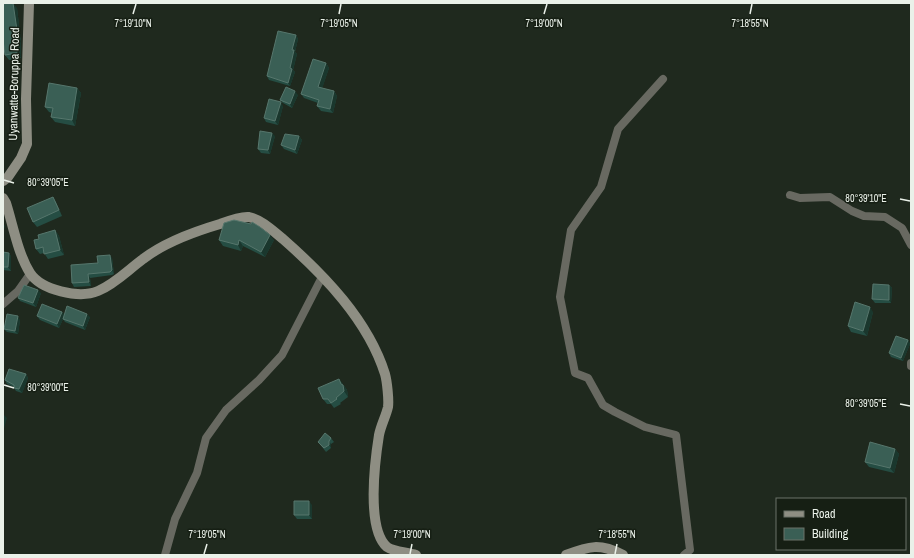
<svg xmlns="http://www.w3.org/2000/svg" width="914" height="558" font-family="'Archivo Narrow',sans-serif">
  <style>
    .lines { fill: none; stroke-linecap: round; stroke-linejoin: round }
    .street { stroke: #686961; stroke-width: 8 }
    .secondary { stroke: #8e8e83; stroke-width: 10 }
    .wall { fill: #254d43 }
    .shaded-wall { fill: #1a372d }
    .building { fill: #3a5f55; stroke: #56766c }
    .ticks { fill: none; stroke: #eaf1e9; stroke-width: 1.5 }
    .labels { text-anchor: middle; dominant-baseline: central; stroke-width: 3; stroke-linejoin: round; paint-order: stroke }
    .street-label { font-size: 12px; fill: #eaf1e9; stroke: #161f14 }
    .ticks-label { font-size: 10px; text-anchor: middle; fill: #eaf1e9; stroke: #161f14; stroke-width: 3; stroke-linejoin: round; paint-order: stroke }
  </style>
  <rect width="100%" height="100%" fill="#1f291e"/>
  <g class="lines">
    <path class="street" d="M663,79L618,129L601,187L571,230L560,297L575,373L588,378L603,405L615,412L645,427L676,435L690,550L684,555
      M790,195L800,198L830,197L852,211L864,216L885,217L902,228L911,245
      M3,304L18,291L30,274
      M911,363V366
      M165,555L175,519L197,473L206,438L226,410L259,380L282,355L322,277"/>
    <path class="secondary" d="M3,181L8,177L21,158L27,144L26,99L29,3
      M3,198L6,203C13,225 18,254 30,273C41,290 79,299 98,291C115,284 128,270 143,259C165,242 193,232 220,224C228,221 241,216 249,217C262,220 273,231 283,239C324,275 368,320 385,374C387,381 389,400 388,407C386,416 381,425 379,435C375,460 366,529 387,547C394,552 407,552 416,555
      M566,555C589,546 600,543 623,555"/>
  </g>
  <path class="wall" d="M17,8L21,42V58L9,60L5,55Z
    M296,35L298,39L295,52L297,54L293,70L295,72L290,86L269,80L267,76Z
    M326,63L329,68L322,88L334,91L337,96L333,113L321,111L317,106L318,103L304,98L301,94Z
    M77,88L81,93L75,126L55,122L51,117L52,113L49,112L45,107Z
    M298,95L292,108L283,103L280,100Z
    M283,106L278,125L266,122L264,118Z
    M275,136L270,154L261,153L258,149Z
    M299,136L302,140L297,154L284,149L281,145Z
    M53,197L56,202L62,216L37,227L33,222Z
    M55,230L59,236L64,255L48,259L44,253L40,254L36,249L39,239Z
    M219,240H274L265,257L243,246L241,251L223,246Z
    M3,252L11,256V271L3,270Z
    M112,258L114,274L112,275L90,278L91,286L74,287L72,283L98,263Z
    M889,285L892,288L891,303H875L872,299Z
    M41,293L36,307L20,301L18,298Z
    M62,312L64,315L90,317L85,330L65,322L63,319L59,328L40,320L37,316Z
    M873,312L867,336L851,332L848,326Z
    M20,320L18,334L7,332L4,329Z
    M908,340L910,344L903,361L891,357L889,353Z
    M26,374L28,378L22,393L16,391L14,388V387L7,384L5,380Z
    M339,379L347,390L348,397L340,403L341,404L334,408L331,404H327L323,399Z
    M331,438L334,442L331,444V448L326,452L318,442Z
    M895,449L899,454L894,473L869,467L865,462Z
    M312,505V519H297L294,515Z"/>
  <path class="shaded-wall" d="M13,3L17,8L21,42V58L17,53Z
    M296,35L298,39L295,52L297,54L293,70L295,72L290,86L288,83L292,50Z
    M326,63L329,68L321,92L318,87Z
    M77,88L81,93L75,126L72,120Z
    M295,91L298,95L292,108L290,104Z
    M334,91L337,96L333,113L330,109Z
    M281,102L283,106L278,125L275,121Z
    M272,133L275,136L270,154L268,150Z
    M299,136L302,140L297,154L295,150Z
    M3,223L5,226L3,234Z
    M55,230L59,236L64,255L60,250Z
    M270,235L274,240L265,257L261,252Z
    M239,240L243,246L241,251L238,245Z
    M9,253L11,256V271L8,267Z
    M110,255L112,258L114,274L112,270Z
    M88,274L90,278L91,286L89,282Z
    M889,285L892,288L891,303L889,300Z
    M38,290L41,293L36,307L33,303Z
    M870,307L873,312L867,336L863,331Z
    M62,312L65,315L59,328L57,324Z
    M87,314L90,317L85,330L83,326Z
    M18,316L20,320L18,334L15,331Z
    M908,340L910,344L903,361L901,358Z
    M26,374L28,378L22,393L19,389Z
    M339,379L347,390L348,397L344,391Z
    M4,415L7,418L3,432V419Z
    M329,441L331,444V448L329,445Z
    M895,449L899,454L894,473L890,468Z
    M309,501L312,505V519L309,515Z"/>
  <path class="building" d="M9,3H13L18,37L17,53L5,55L3,40V4Z
    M278,31L296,35L292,50H294L290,68L292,69L288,83L267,76Z
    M313,59L326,63L318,87L334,91L330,109L317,106L319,100L301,94Z
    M49,83L77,88L72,120L51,117L53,108L45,107Z
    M286,87L295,91L290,104L280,100Z
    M269,99L281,102L275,121L264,118Z
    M260,131L272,133L268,150L258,149Z
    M285,134L299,136L295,150L281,145Z
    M53,197L59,210L33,222L27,208Z
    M234,220L251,224L252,222L260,227L270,235L261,252L239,240L238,245L219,240L224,223Z
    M55,230L60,250L44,254L43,247L36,249L34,240L39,239L38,235Z
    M3,252L9,253L8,267H3Z
    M110,255L112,270L110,272L88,274L89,282L72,283L71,265L98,263L97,256Z
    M873,284L889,285V300L872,299Z
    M24,285L38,290L33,303L18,298Z
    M855,302L870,307L863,331L848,326Z
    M42,304L62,312L57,324L37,316Z
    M67,306L87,314L83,326L63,319Z
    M7,314L18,316L15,331L4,329Z
    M896,336L908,340L901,358L889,353Z
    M9,369L26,374L19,389L14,388V385L5,380Z
    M339,379L341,384L343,385L344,391L336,398L337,399L331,403L328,399H323L318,388Z
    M325,433L331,438L329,441V445L324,448L318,442Z
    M870,442L895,449L890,468L865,462Z
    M294,501H309V515H294Z"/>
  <path class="ticks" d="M133,14L136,4M339,14L341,4M544,14L547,4M750,14L752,4M4,180L14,183M900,199L910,201M4,385L14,388M900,404L910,406M204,554L207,544M410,554L412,544M615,554L617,544"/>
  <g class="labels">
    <g class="street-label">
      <text transform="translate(14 84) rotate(-89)">Uyanwatte-Boruppa Road</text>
    </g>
  </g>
  <g class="ticks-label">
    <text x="133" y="27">7°19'10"N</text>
    <text x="339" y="27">7°19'05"N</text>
    <text x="544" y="27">7°19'00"N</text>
    <text x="750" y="27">7°18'55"N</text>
    <text x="48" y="186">80°39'05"E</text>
    <text x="866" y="202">80°39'10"E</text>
    <text x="48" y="391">80°39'00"E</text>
    <text x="866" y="407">80°39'05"E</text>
    <text x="207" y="538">7°19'05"N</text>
    <text x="412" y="538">7°19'00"N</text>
    <text x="617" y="538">7°18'55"N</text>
  </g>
  <rect width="914" height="558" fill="none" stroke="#eaf1e9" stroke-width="8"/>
  <rect x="776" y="498" width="130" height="52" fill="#161f14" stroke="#6b7369"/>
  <rect x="784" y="511" width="20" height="6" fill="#8e8e83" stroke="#6b7369"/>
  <text x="812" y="518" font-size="12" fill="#eaf1e9">Road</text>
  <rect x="784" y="528" width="20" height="12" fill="#3a5f55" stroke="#6b7369"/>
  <text x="812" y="538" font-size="12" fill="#eaf1e9">Building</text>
</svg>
